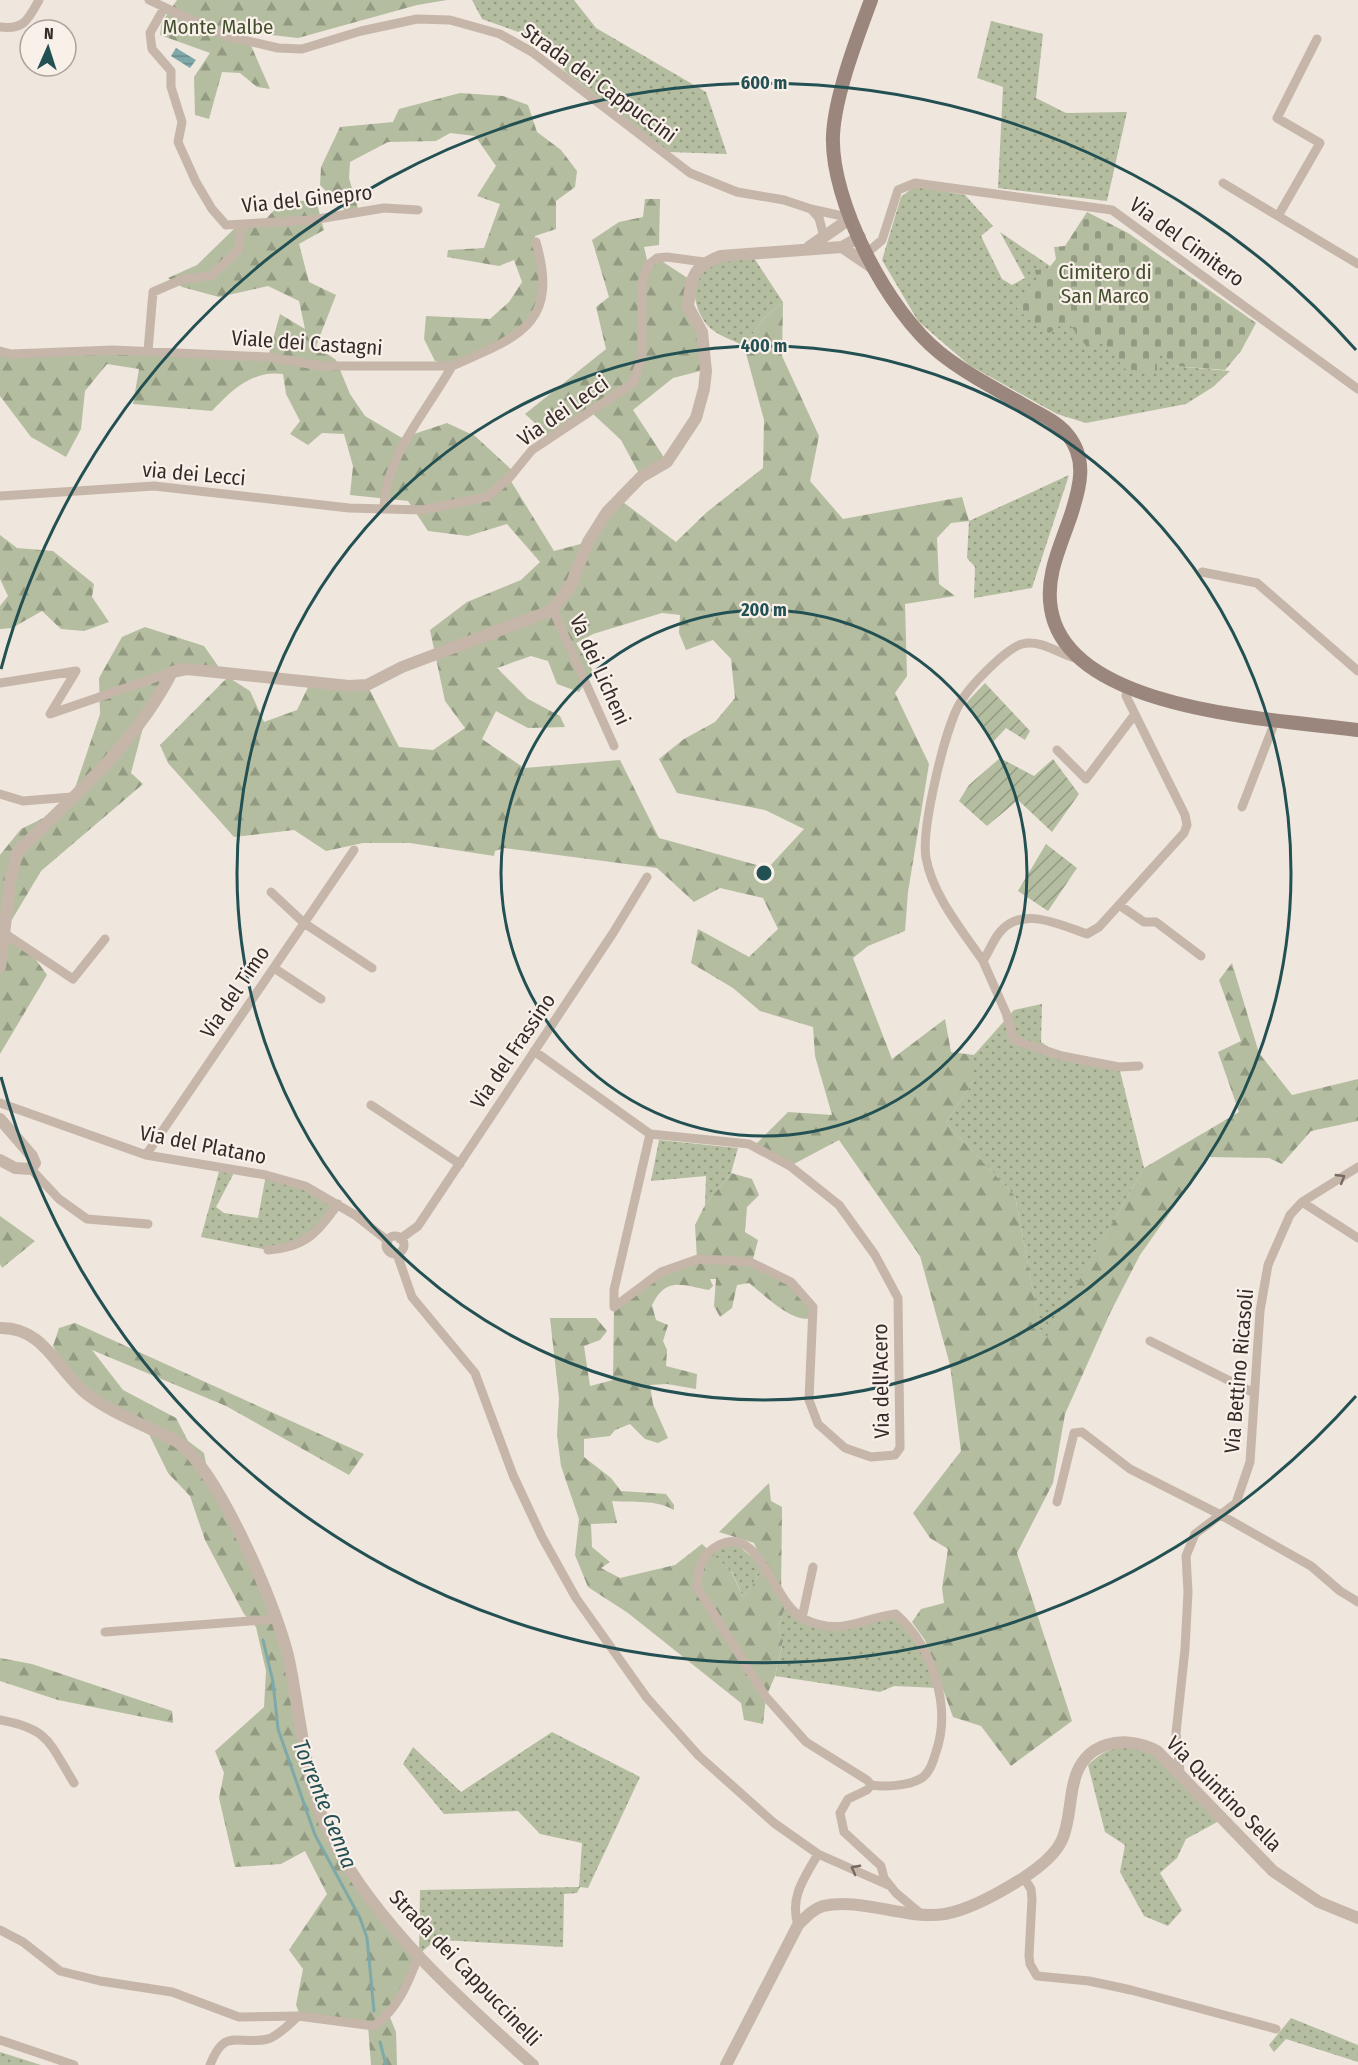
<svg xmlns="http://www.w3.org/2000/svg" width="1358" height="2065" font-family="'Fira Sans Condensed',sans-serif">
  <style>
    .grass { fill: url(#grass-dots) }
    .forest { fill: url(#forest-firs); fill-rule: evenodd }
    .cemetery { fill: url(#cemetery-stones) }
    .garden { fill: url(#garden-furrows) }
    .water { fill: url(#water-rules) }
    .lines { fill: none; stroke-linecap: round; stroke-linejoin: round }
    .stream { stroke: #7fa9a9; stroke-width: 3 }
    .minor { stroke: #c6b6aa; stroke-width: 9 }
    .tertiary { stroke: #c6b6aa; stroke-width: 12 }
    .secondary { stroke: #9a867c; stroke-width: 14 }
    .oneway { stroke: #766a63 }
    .ring { fill: none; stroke: #235052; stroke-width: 3 }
    .labels { text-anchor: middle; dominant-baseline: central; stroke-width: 4.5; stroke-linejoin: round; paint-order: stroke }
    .park-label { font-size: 21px; fill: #45502f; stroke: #f8f0e9 }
    .street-label { font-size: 21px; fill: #352c29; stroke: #f8f0e9 }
    .water-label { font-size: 22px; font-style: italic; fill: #235052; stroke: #f8f0e9 }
    .centre { fill: #235052; stroke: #f8f0e9; stroke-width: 3 }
    .ring-label { font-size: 18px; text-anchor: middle; font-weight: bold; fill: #235052; stroke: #f8f0e9; stroke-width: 4.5; stroke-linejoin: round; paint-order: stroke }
  </style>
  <defs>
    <pattern id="grass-dots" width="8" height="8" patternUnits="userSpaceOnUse" patternTransform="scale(1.5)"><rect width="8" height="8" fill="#b4bd9f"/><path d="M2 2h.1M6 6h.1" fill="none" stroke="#939a82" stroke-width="1.8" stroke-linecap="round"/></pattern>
    <pattern id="forest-firs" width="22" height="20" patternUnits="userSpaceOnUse" patternTransform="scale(1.5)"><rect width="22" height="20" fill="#b4bd9f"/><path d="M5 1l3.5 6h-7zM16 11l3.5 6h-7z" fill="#939a82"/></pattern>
    <pattern id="cemetery-stones" width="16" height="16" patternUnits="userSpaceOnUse" patternTransform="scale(1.5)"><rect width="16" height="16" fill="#b4bd9f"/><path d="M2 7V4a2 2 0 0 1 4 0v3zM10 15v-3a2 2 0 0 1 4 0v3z" fill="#939a82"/></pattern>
    <pattern id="garden-furrows" width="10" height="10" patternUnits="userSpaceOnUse" patternTransform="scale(1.5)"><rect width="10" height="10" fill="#b4bd9f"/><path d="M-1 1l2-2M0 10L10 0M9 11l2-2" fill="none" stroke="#939a82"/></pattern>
    <pattern id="water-rules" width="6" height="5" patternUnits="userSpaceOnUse" patternTransform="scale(1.5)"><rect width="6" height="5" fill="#7fa9a9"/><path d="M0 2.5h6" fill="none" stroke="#698a8a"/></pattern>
  </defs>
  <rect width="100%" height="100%" fill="#efe6dd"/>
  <path class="grass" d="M472,0H574L596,28L706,92L727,154L669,152L567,73L532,37L482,19Z
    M991,21L1043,34L1036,98L1066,113L1127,112L1107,201L998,188L1003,87L977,78Z
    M915,186L965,195L993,226L981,236L1002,279L1012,285L1025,278L1000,232L1050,266L1017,310L1067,321L1100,337L1157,347L1173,366L1230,371L1213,387L1186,404L1086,423L1057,414L969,365L918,321L882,260L901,197Z
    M754,258L783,302L764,318L744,346C733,340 716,335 708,326C695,312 687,280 704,266C716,257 740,259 754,258Z
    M1069,475L1032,588L974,598L975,567L967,558L969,521Z
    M1042,1004L1041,1042L1062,1056L1119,1067L1144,1168L1043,1344L1015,1196L946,1123L974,1080V1055L1014,1010Z
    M659,1140L738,1148L731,1173L705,1205L706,1176L651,1181Z
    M220,1168L235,1171L216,1207L224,1213L258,1218L266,1175L287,1180L338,1204L308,1240L268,1250L201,1237Z
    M734,1542L765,1568L743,1597L732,1572L709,1551Z
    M786,1604L827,1627L896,1614L910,1626L938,1688L894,1686L880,1692L775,1676L783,1642L778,1628Z
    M552,1732L640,1777L588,1888L580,1887L577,1893L564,1894L563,1947L444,1940L431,1944L419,1954L420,1890L579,1887L582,1843L540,1834L518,1811L444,1814L403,1764L413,1747L461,1792Z
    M1133,1746L1155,1755L1219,1821L1186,1839L1177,1858L1160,1873L1182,1910L1168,1926L1144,1916L1120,1872L1125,1845L1105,1832L1088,1765C1103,1751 1113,1747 1133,1746Z
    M1291,2018L1358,2045V2062L1286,2039L1274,2052L1269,2045Z
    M0,2052L41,2065H0Z"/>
  <path class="forest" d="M177,0H447L417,5L298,38L245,32L270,89L257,87L240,73L222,72L209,119L195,115L194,77L210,53L160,35L162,22Z
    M460,93L503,96L528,105L537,132L561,150L577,171L575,187L556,201V229L535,236L543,299L519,333L452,366L435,361L424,339L426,316L490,319L509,302L522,282L514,260L499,266L447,257L448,250L484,248L500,204L477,196L496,166L475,136L450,133L436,141L388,142L350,162L349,178L359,212L348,213L320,185L321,167L340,127L393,122L399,109Z
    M645,199H660L659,245L644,247L648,264L657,258L692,281L688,306L702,332L704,370L673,378L633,410L667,462L641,477L621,440L591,412L550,437L525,414L606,349L596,307L609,297L592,240L619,222L643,217Z
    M316,200L324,230L299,244L309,282L336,295L316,346L336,360L350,394L365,416L402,438L447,423L475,436L514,472L509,478L554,551L588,542L619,499L676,542L707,512L763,468L764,420L744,346L764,318L783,302L782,356L819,436L810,481L843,519L962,497L969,521L951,523L937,538L939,584L955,596L905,604L907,676L895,693L929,764L908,892L905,931L868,946L853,958L892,1059L945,1019L951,1052L974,1055V1080L946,1123L1015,1196L1043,1343L1144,1168L1239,1112L1218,1052L1241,1041L1219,980L1232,963L1259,1053L1292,1095L1358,1079V1121L1311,1131L1282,1164L1269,1158L1209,1157L1140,1255L1111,1311L1065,1414L1053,1483L1017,1553L1072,1721L1011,1766L981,1726L953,1717L925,1640L912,1622L921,1609L944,1603L942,1588L948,1549L930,1538L913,1513L961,1451L950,1365L920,1256L839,1140L790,1166L753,1147L788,1112L832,1115L815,1056L813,1027L760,1011L733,988L691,963L698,929L749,957L778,929L763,898L720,888L694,902L657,868L504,848L495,851L494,856L410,843H363L326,851L294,830L234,837L168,763L160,745L228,677L250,691L264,722L297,710L311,681L367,685L399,747L433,750L465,728L445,701L430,630L467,602L521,580L540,562L507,524L468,536L428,531L408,501L350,495L353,466L344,434L322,433L308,445L290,434L300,421L286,394L283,374C252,370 232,390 212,411L133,404L139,369L107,364L85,391L81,429L66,457L31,437L0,396V351L67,350L268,357L280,314L305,329L299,301L268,286L219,297L182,287L168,278L197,265L238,225L262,223L282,202ZM662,613L680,615L679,633L686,650L713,640L731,659L735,698L715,722L684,739L659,759L677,793L765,810L804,829L768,868L659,838L620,760L524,768L482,739L496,711L528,728L565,727L560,716L528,699L497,668L531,656L548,661L557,684L579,692L593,671L576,643L593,634Z
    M0,535L17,548L53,551L94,584L92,597L109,622L84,631L61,629L42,611L12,628L0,629V606L8,596L0,579Z
    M145,627L204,646L223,673L167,674L146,716L131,773L143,784L41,871L4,933L29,950L47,975L0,1054V855L21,829L58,811L72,797L100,714L99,678L122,637Z
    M731,1173L752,1179L759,1195L747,1207L745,1232L758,1240L752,1263L791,1282L813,1307V1318C792,1324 765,1295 749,1283L737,1285L732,1308L720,1317L714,1306L716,1279H710L713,1286L709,1290C682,1285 666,1276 652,1305L656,1320L668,1325L663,1341L667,1350L666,1366L697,1374L696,1389L667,1384L650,1385L653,1404L668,1438L658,1443L645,1439L630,1424L615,1430L610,1436L584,1439V1457L611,1478L621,1491L666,1494L674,1505V1510C655,1499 634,1503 612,1501L617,1523L591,1524L592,1547L610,1562L601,1568L620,1578L675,1565L702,1544L731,1571L743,1597L765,1568L754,1543L719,1532L769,1483L771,1501L782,1507L781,1597L786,1604L778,1628L783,1641L775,1676L766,1697L763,1724L744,1720L741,1703L628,1613L588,1587L575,1555L579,1519L561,1466L557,1435L559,1398L550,1318H596L607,1331L600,1340L584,1346L590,1386L613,1380L614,1307L661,1272L697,1259L695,1225L705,1205Z
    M0,1216L35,1241L2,1268L0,1264Z
    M75,1323L364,1454L349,1475L226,1406L92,1350L123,1390L176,1418L188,1441L204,1453L208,1475L277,1619L332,1840L419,1954L389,2015L396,2032L397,2065H371L368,2025L301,2017L296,2005L303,1969L289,1950L327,1894L305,1851L281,1864L235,1867L219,1798L224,1773L215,1751L264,1707L266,1671L256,1627L244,1614L205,1540L190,1496L168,1473L145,1426L71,1378L53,1346L59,1328Z
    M0,1658L32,1664L172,1711L173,1723L58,1700L0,1681Z"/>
  <path class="cemetery" d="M1087,212L1128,233L1256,323L1241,351L1225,370L1173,366L1157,348V373L1125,369L1100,338L1087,347L1067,321L1049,333L1017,310L1037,282L1035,270L1048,269L1056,259L1054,247L1065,246Z"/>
  <path class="garden" d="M985,683L1030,731L1025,740L1006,728L993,742L966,703Z
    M1000,758L1034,776L1053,759L1079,794L1052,832L1018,800L987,826L959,801L969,785Z
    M1046,844L1077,868L1048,911L1018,891Z"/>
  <path class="water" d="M176,48L196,60L190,68L171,56Z"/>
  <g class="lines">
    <path class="stream" d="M263,1640L273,1682L278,1729L315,1835L360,1918L367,1938L374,2011
      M380,2042L386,2065"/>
    <path class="minor" d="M149,0L226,36L278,48L302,49L361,31L417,19L450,20L500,34L532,52L690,173L737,192L784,200L811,209L851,218
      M164,8L150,33L152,49L171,71V87L182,122L178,142L196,182L212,209L226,225L312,220L384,208L418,210
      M0,27C24,30 28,20 39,0
      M1223,183L1358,264
      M811,209L819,218L824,237
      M1278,216L1320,143L1277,118L1317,39
      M867,253L882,240L898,190L915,183L1112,210L1358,389
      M0,351L11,354L113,350L268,357L321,366H452C427,411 385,456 384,509
      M148,351L153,292L183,279L211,276L239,249L241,225
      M452,366C518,337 560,325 536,242
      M0,496L154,486L349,508L423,510L487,497L510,477L532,450L633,383L642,357V282L648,265L657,258L667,257L704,262
      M1202,572L1257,583L1358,671
      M553,610L614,746
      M0,683L76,671L50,714L172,672
      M1127,689L1126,696L1185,815L1187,825L1184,833L1099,927L1087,934C1060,925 1022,905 1000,932C993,940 989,952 983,961L1006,1013L1014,1040L1062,1056L1119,1067L1139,1066
      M1057,750L1086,779L1135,714
      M0,794L23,801L72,797
      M1242,807L1276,719
      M271,892L304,923L372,968
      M1119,905L1144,922H1156L1201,956
      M4,933L73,979L105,939
      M983,961C962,930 933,896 926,858C921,829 945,728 960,703C969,687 1005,649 1022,644C1042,639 1060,655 1078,659
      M274,968L321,999
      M534,1051L650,1134L614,1290V1307L661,1272L698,1259L750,1262L791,1282L813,1307L809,1400L818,1424L845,1448L871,1457L895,1455L900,1448L898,1298L875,1255L839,1205L790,1166L749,1144L650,1134
      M0,1103L146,1155L266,1175L305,1186L355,1215L388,1241
      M371,1105L460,1164
      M146,1155L354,850
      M31,1169L59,1199L87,1219L148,1224
      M1302,1202L1358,1238
      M386 1245a9 9 0 1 1 18 0a9 9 0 1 1-18 0Z
      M400,1239L418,1226L613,933L647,877
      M268,1250C306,1247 316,1234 338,1204
      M397,1254L412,1297L475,1373L513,1475L542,1537L576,1598L647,1698L699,1756L774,1823L818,1854L888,1885
      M1150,1341L1254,1393
      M1057,1502L1074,1433L1082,1432L1130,1469L1219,1514L1311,1566L1340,1591L1358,1602
      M802,1618L813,1567
      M105,1632L277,1619
      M0,1720C50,1729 49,1743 74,1783
      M1180,1772L1176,1733L1185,1649L1188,1592L1186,1556L1195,1534L1236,1503L1250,1462L1260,1311L1268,1265L1290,1215L1302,1202L1358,1167
      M871,1785C885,1787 907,1786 920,1779C930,1774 933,1761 936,1752C952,1706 932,1646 896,1614C860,1618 842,1637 804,1619C772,1603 761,1524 719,1545C701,1554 698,1569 697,1587L766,1697L806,1742L867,1780L871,1785L867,1790L848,1799L840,1813L844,1832L881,1866L884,1878L896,1893L921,1914
      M1024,1878L1031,1889L1032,1899L1029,1956L1030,1964L1037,1976L1089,1981L1131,1990L1276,2029
      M798,1925C789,1897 805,1877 818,1854
      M0,1930L23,1942L60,1971L100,1981L172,1992L239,2017L298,2016L374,2026C398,2009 409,1982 419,1954
      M0,2040L74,2065
      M210,2065C225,2026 237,2046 268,2039C278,2036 290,2024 298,2016"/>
    <path class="tertiary" d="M809,247L851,218
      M842,247L873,268
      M0,967L11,876L18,851C74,796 136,743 172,672L187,669L349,686L367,685L402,667L553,610L571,585L588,542L607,512L641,477L667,462L696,418L704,389L706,371L702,332L688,306C692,277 691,267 721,256L842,247L860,237
      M0,1119L32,1156L35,1163L31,1169L15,1168L0,1160
      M0,1328C45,1327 57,1371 88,1395C108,1410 132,1420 155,1431C163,1435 173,1438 180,1444C220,1474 281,1615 290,1665C301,1720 306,1791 333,1841C380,1928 460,1999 533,2065
      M726,2065L798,1925C806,1917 813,1909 823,1906C861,1897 905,1920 945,1914C972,1909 1001,1892 1023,1878C1037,1869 1055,1855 1062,1840C1070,1822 1069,1801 1074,1782C1083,1741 1125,1734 1157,1751L1273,1871L1319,1902L1358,1918"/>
    <path class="secondary" d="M871,0C857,38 835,95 833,135C830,201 888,312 940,353C965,373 994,388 1022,404C1037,413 1055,420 1067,434C1088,459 1080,487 1071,515C1061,545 1045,576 1051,609C1068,712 1276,719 1358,730"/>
  </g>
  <defs><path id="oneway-chevron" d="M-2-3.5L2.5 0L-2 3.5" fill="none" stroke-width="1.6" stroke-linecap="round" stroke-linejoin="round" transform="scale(1.5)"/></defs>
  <g class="oneway">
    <use href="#oneway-chevron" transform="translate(1341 1178) rotate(-31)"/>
    <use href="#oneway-chevron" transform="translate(855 1869) rotate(-152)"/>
  </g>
  <g class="ring">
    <circle cx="764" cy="873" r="263"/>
    <circle cx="764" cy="873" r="527"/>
    <path d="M1356 1396A790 790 0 0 1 1 1077M1 669A790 790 0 0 1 1356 350"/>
  </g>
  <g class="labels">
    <g class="park-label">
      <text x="218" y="27">Monte Malbe</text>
      <text x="1105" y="272">Cimitero di<tspan x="1105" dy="24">San Marco</tspan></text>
    </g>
    <g class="street-label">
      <text transform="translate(599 83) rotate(36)">Strada dei Cappuccini</text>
      <text transform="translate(307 199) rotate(-6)">Via del Ginepro</text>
      <text transform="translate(1187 242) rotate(36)">Via del Cimitero</text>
      <text transform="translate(307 343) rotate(4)">Viale dei Castagni</text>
      <text transform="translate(563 411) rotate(-35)">Via dei Lecci</text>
      <text transform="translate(194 474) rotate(5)">via dei Lecci</text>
      <text transform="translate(600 670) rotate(66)">Va dei Licheni</text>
      <text transform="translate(235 992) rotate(-56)">Via del Timo</text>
      <text transform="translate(513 1051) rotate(-56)">Via del Frassino</text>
      <text transform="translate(203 1145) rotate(11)">Via del Platano</text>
      <text transform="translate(1239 1371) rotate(-85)">Via Bettino Ricasoli</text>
      <text transform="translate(881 1381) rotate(-91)">Via dell'Acero</text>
      <text transform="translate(1224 1794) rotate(45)">Via Quintino Sella</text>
      <text transform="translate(465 1968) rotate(46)">Strada dei Cappuccinelli</text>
    </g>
    <g class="water-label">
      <text transform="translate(325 1804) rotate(68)">Torrente Genna</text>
    </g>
  </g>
  <circle cx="764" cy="873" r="9" class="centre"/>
  <g class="ring-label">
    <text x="764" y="89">600 m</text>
    <text x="764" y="352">400 m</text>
    <text x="764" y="616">200 m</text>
  </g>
  <g transform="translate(48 48) rotate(3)"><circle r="28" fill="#f8f0e9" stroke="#aaa29c" stroke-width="1.5"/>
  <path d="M0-4.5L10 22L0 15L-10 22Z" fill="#235052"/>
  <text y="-9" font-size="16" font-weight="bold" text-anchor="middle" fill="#352c29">N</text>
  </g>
</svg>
